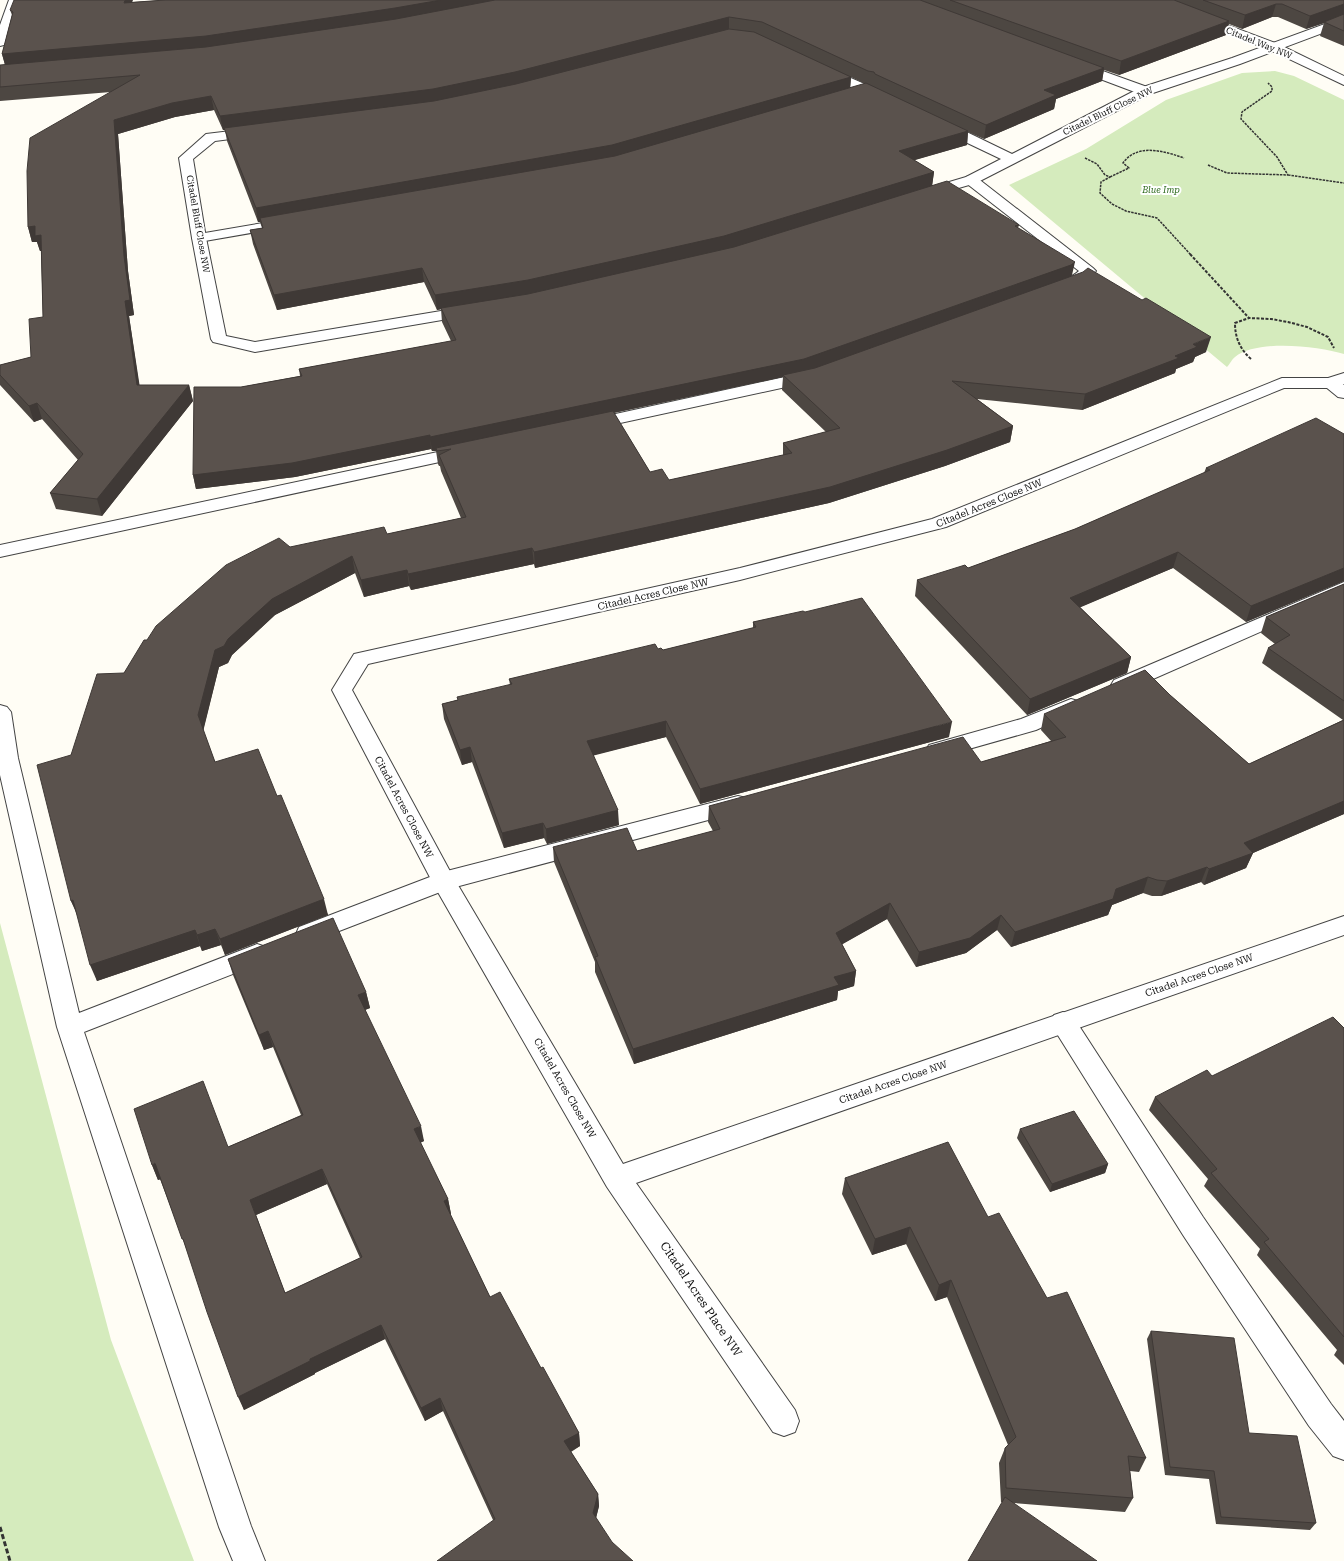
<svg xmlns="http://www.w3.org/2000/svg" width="1344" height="1561" font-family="'Roboto Serif',serif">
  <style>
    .green { fill: #d5ebbd }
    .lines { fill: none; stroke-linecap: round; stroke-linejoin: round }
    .service-casing { stroke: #444; stroke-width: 2 }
    .minor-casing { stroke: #444; stroke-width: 2 }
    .tertiary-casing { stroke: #444; stroke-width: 2 }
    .path-far2 { stroke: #333; stroke-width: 1.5; stroke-dasharray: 2.5 1; stroke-linecap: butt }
    .path-far1 { stroke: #333; stroke-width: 2; stroke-dasharray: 3 1.5; stroke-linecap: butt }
    .path { stroke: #333; stroke-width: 3; stroke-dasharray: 5 2.5; stroke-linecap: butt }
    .service { fill: #fff; fill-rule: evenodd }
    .minor { fill: #fff; fill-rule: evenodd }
    .tertiary { fill: #fff; fill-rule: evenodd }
    .wall { fill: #4d4742; fill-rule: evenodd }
    .shaded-wall { fill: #3f3936 }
    .building { fill: #5a524d; stroke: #3f3936; fill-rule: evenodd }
    .labels { text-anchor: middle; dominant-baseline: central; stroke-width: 4; stroke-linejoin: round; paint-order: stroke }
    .far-street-label { font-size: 9px; fill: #111; stroke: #fff }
    .far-park-label { font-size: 9px; font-style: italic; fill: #2f6b1f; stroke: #fff }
    .street-label { font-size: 10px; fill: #111; stroke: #fff }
    .near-street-label { font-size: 12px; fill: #111; stroke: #fff }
  </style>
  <rect width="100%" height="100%" fill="#fffdf5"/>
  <path class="green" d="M1275,71L1294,76L1344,100V354C1318,346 1257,339 1235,357C1232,359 1230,364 1227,367L1009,185L1086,149L1166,100L1242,73Z
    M0,923L111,1340L194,1561H0Z"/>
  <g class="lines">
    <g class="service-casing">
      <path id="service" d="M9,0H21L6,42L4,45L0,46V25Z
        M1075,61L1150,88L1151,91L1150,94H1140L1071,68L1069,65L1071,62Z
        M971,176L976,177L1093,268L1096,271C1088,281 1075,292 1062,289L1059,286C1063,281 1073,276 1079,271L966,183L964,180L966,177Z
        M292,218L297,219L299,222L297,225L199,242L194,241L192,238L194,235L199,234Z
        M812,371L818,372L820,376L818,380L588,430L582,429L579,425L582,421L588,420Z
        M1344,373V384L1331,388L1325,387L1323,383L1325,379Z
        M466,446L472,447L475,451L472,455L0,557V545Z
        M1344,582V595L1128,690L1121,692L1114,690L1111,685L1114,680Z
        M1071,699L1078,701L1082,706L1078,711L1036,730L937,758L929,755L926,750L929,745L1021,719Z
        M0,705L7,707L11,712L18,758L79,1013L257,944L266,947L269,954L266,961L84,1032L251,1526L265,1561H233L219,1527L57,1027L0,775Z
        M738,796L746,798L749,804L746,810L448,889L308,943L299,941L296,934L299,927L443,872Z
        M1063,1012L1072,1015L1203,1217L1331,1404L1344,1421V1460L1333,1456L1309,1426L1183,1235L1054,1029L1050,1022L1054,1015Z"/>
    </g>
    <g class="minor-casing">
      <path id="minor" d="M1344,17V25L1240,64L1150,94L976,183L924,198L919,197L917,194L919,191L966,177L1001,159L936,128L934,125L936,122H946L1012,154L1140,88L1232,58Z
        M823,66L890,95L891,98L890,101H880L819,73L817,70L819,67Z
        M256,128L261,129L263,132L261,135L215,141L193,159L206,238L226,336L255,342L471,306L477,308L479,311L477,314L255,352L213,342L211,339L192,238L179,158L206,134Z
        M1282,378H1331L1337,379L1344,385V398L1338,397L1327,388H1284L946,527L740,580L368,664L352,690L452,875L623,1164L1344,916V935L636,1183L795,1410L799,1421L795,1432L784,1436L773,1432L607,1187L435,887L332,690L354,654L740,568L932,519Z"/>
    </g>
    <g class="tertiary-casing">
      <path id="tertiary" d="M1144,0H1161L1278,44L1344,76V85L1270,50L1146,2Z"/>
    </g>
    <path class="path-far2" d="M1085,158L1097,164L1105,175L1110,177L1101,182L1100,193L1112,204L1126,211L1157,218L1191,255
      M1208,165L1227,173L1288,175L1277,157L1241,119L1242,112L1272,91V87L1268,83
      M1288,175L1344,183
      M1110,177L1129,168L1123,163C1137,143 1164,151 1184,158"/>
    <path class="path-far1" d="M1190,254L1249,318
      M1251,359C1240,349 1235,338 1235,323L1249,318L1271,319L1288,322L1307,327L1328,337L1334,348"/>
    <path class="path" d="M0,1527L10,1561"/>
    <use href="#service" class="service"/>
    <use href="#minor" class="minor"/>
    <use href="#tertiary" class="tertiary"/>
  </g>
  <path class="wall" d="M165,0H1344V46L1320,36L1324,23L1306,29L1278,17H1272L1242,29L1229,24L1226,35L1119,75L1104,70L1102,81L1056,99L1054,109L984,139L968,132L967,145L914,160L934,172L932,186L1019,225L1018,228L1072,275L1070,277L1206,352L1195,357L1193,362L1176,369L1175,373L1082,410L977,399L1013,426L1010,442L945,466L829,503L535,568L534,564L411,590L409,586L364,597L355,573L275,615L232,655L228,663L219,667L203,730L215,762L277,796L328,915L225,955L221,945L202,951L200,946L97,981L76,911L71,901V755L124,673L147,640L290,547L387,534L461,518L441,471L440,466H439L438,464L436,451H432L431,449L295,477L196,489L193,475L241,387L300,376L299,369L451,341L442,322L441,309L437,310L424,282L277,310L253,244L250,230L262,228L260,222H258L227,141L225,130H223L214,110L175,117L118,134L128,271L134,315L129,316L139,385H189L193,401L102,516L56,509L50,493L78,460L42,419L34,422L0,385V365L31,357L43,317L41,251H40L37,242H32L28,227L111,92L0,101V65H5L2,54L12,15L10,10ZM851,77L865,84L850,88ZM783,377L782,390L826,432L783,443V455L669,480L650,472L614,413Z
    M1344,434V581L1246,622L1173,568L1080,607L1131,657L1127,673L1027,715L915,596L917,580L968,568L1075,529L1204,473L1206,468Z
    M1344,584V814L1253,853L1246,868L1204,885L1201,882L1161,896H1152L1143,893L1112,905L1108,915L1011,947L997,930L966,953L916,967L887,919L842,944L856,971L854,986L838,991L837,1000L634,1064L595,972V962L554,862L553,847L637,851L713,831L708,822L709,806L981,762L1051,741L1041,730L1044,714L1170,695L1249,764L1343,720L1262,663L1268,648L1275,644L1261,633L1266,617Z
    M805,612L949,737L700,804L666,737L593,755L619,825L547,844L544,838L504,848L472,762L462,765L444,719L442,704L457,700L510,685L509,679L658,649L663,650L753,628V622Z
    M228,959L366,992L370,1008L365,1010L424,1141L420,1143L448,1199L451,1214H450L490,1297L541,1368L579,1433L580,1446L571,1452L598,1494L599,1506L596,1518L493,1520L443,1411L425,1421L385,1339L315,1373V1374L244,1410L187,1250L160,1179L158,1180L152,1165L228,1147L301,1115L273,1047L264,1050L233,975ZM327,1184L360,1258L285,1293L256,1215Z
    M1344,1028V1365L1334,1355L1337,1350L1257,1255L1260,1249L1204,1186L1208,1179L1149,1110L1155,1097Z
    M1020,1129L1108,1164L1105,1173L1050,1192L1017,1138Z
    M845,1178L988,1217L1047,1298L1146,1458L1139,1472L1130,1471L1133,1498L1125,1512L1001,1502L999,1463L1005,1448L1008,1445L947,1297L935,1301L906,1244L872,1255L842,1194Z
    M1151,1331L1249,1433L1316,1523L1310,1530L1216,1524L1209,1479L1165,1475L1147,1339Z"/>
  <path class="shaded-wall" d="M125,0H133L127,16L124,3Z
    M441,0H514L209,50L6,68L2,54Z
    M1276,4L1272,17L1242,29L1245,15Z
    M1344,4V16L1324,22V23L1306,29L1310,16Z
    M729,17V31L516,86L435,103L224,128L225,130H223L220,116Z
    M1229,21L1226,35L1119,75L1121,61Z
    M1104,68L1102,81L1056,99L1054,109L984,139L986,125L1044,90Z
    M851,77L850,90L613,159L260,218V222H258L256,208Z
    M211,96L214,110L175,117L118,134L128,271L134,315L129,316L142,401L137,385L125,301L124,256L114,120L172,103Z
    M968,131L967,145L898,165L899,151Z
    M934,172L932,186L724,251L529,295L437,310L435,295Z
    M35,226L41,235L46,250L40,251L37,242H32L28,227Z
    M1075,262L1072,275L1068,279L803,373L783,375V377L437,450L436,448V451H432L430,437Z
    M422,268L424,282L277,310L274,295Z
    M1211,337L1206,352L1195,357L1193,362L1176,369L1175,373L1082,410L1085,394L1193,344Z
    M189,385L193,401L102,516L97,499Z
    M37,403L42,419L34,422L29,406Z
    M1013,426L1010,442L945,466L829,503L535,568L534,552Z
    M430,435L431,449L295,477L196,489L193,475Z
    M532,548L534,564L411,590L408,574Z
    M1178,552L1173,568L1067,613L1070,598Z
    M352,556L355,573L275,615L232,655L228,663L219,667L203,732L198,715L215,650L272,599Z
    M1344,568V581L1246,622L1251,606Z
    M407,570L409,586L364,597L361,580Z
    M1131,657L1127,673L1027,715L1030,699Z
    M666,721V737L588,757L587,741Z
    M952,722L949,737L700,804V789Z
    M470,747L472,762L462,765L460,750Z
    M1344,801V814L1253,853L1246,868L1204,885L1209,869L1244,843Z
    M618,810L619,825L547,844L546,829Z
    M543,823L544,838L504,848L502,833Z
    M1207,867L1201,882L1161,896L1167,881Z
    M1148,877L1143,893L1112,905L1108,915L1011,947L1015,932L1116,889Z
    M324,899L328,915L225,955L220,939Z
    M73,900L78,917L71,901Z
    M890,903L887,919L834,949L836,933Z
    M1001,915L997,930L966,953L916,967L919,952Z
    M215,929L221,945L202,951L197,935Z
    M195,930L200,946L97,981L90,965Z
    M856,971L854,986L838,991L837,1000L634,1064L633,1049L834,977Z
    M366,992L370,1008L362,1011L358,995Z
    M268,1031L273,1047L264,1050L259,1035Z
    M421,1126L424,1141L417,1144L414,1129Z
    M155,1163L162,1179L158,1180L152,1165Z
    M1108,1164L1105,1173L1050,1192L1052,1184Z
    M322,1169L327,1184L256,1215L250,1200Z
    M448,1199L451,1214L447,1216L444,1201Z
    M910,1227L906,1244L872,1255L875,1239Z
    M951,1280L947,1297L935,1301L939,1285Z
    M381,1325L385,1339L315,1373V1374L244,1410L238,1397L310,1359Z
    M440,1398L443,1411L425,1421L421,1408Z
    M579,1433L580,1446L566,1454L564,1441Z
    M598,1494L599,1506L594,1526L593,1513Z"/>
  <path class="building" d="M14,0H125L124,3L165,0H441L395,8L206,36L2,54L13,12L10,10Z
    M495,0H920L1104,68L1044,90L1056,95L986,125L875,74L874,72L868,71L762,22L729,17L515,72L433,89L220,116L211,96L172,103L114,120L124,256L130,300L125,301L137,385H189L97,499L50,493L83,454L37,403L29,406L0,375V365L31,357L29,319L43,317L41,235L35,236V226L28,227L27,171L30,138L140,75L0,87V65L206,47L396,19Z
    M950,0H1174L1229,21L1121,61Z
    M1203,0H1344V4L1310,16L1282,4H1276L1245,15Z
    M1344,14V31L1324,22Z
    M729,29L754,32L851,77L612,145L256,208L224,128L434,101L516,84Z
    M866,83L968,131L899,151L934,172L724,236L528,280L435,295L422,268L274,295L250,230L263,228L260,218L615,156Z
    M947,181L1019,225L1015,226L1075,262L1071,265L804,359L430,437V435L292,463L193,475L194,387H241L302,376L299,369L456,340L441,308L528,294L734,247Z
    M1088,268L1142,300L1146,298L1211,337L1193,344L1197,347L1175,356L1179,358L1085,394L952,381L1013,426L947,450L830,487L534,552L532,548L408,574L407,570L361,580L352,556L272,599L228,639L224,646L215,650L198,715L215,762L258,749L277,796L281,795L324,899L220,939L215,929L197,935L195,930L90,965L73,900L71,901L37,765L71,755L97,674L124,673L144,640H147L156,626L226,565L279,538L290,547L384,527L387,534L466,517L439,455L451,449L437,451L436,448L613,411L650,472L662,469L669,480L792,453L783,443L840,428L783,375L815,368L1083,272Z
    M1316,418L1344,434V568L1251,606L1178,552L1070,598L1131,657L1030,699L917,580L965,565L968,568L1075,529L1210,470L1206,468Z
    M1344,584V701L1268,648L1290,635L1266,617Z
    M862,598L952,722L700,789L666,721L587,741L618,810L546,829L543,823L502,833L470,747L460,750L442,704L458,700L457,697L512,684L509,679L655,644L658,649L661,648L663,650L756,627L753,622L803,611L805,612Z
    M1145,670L1170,695L1249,764L1344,720V801L1244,843L1253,853L1209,869L1207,867L1167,881L1157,880L1148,877L1116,889L1113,899L1015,932L1001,915L970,938L919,952L890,903L836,933L856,971L834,977L839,985L633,1049L595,957L598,956L553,847L627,828L637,851L720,829L709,806L963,737L981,762L1066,737L1044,714Z
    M333,918L366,992L358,995L421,1126L414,1129L448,1199L444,1201L490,1297L500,1292L541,1368L543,1367L579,1433L564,1441L598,1494L593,1513L612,1542L633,1561H437L495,1519L440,1398L421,1408L381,1325L310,1359V1361L238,1397L207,1312L183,1239H182L155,1163L152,1165L134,1109L203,1081L228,1147L303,1115L268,1031L259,1035L228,959ZM322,1169L362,1257L285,1293L250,1200Z
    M1333,1017L1344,1028V1337L1264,1242L1269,1239L1211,1173L1217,1169L1155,1097L1207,1070L1212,1076Z
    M1074,1111L1108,1164L1052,1184L1020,1129Z
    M948,1142L988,1217L999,1213L1047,1298L1067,1292L1146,1458L1128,1456L1133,1498L1006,1488L1005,1448L1016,1437L951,1280L939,1285L910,1227L875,1239L845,1178Z
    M1151,1331L1234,1338L1249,1433L1297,1436L1316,1523L1221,1517L1214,1471L1170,1467Z
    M1005,1497L1097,1561H968Z"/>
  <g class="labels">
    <g class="far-street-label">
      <text transform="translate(1259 43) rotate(22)">Citadel Way NW</text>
      <text transform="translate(1108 111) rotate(-26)">Citadel Bluff Close NW</text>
      <text transform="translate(198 224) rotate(80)">Citadel Bluff Close NW</text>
    </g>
    <g class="far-park-label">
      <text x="1161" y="190">Blue Imp</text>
    </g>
    <g class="street-label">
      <text transform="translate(989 503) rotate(-22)">Citadel Acres Close NW</text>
      <text transform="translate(653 594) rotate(-13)">Citadel Acres Close NW</text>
      <text transform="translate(404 807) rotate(62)">Citadel Acres Close NW</text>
      <text transform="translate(1199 975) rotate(-19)">Citadel Acres Close NW</text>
      <text transform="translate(893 1082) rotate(-19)">Citadel Acres Close NW</text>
      <text transform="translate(565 1088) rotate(60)">Citadel Acres Close NW</text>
    </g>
    <g class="near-street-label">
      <text transform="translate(701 1299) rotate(56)">Citadel Acres Place NW</text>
    </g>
  </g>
</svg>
